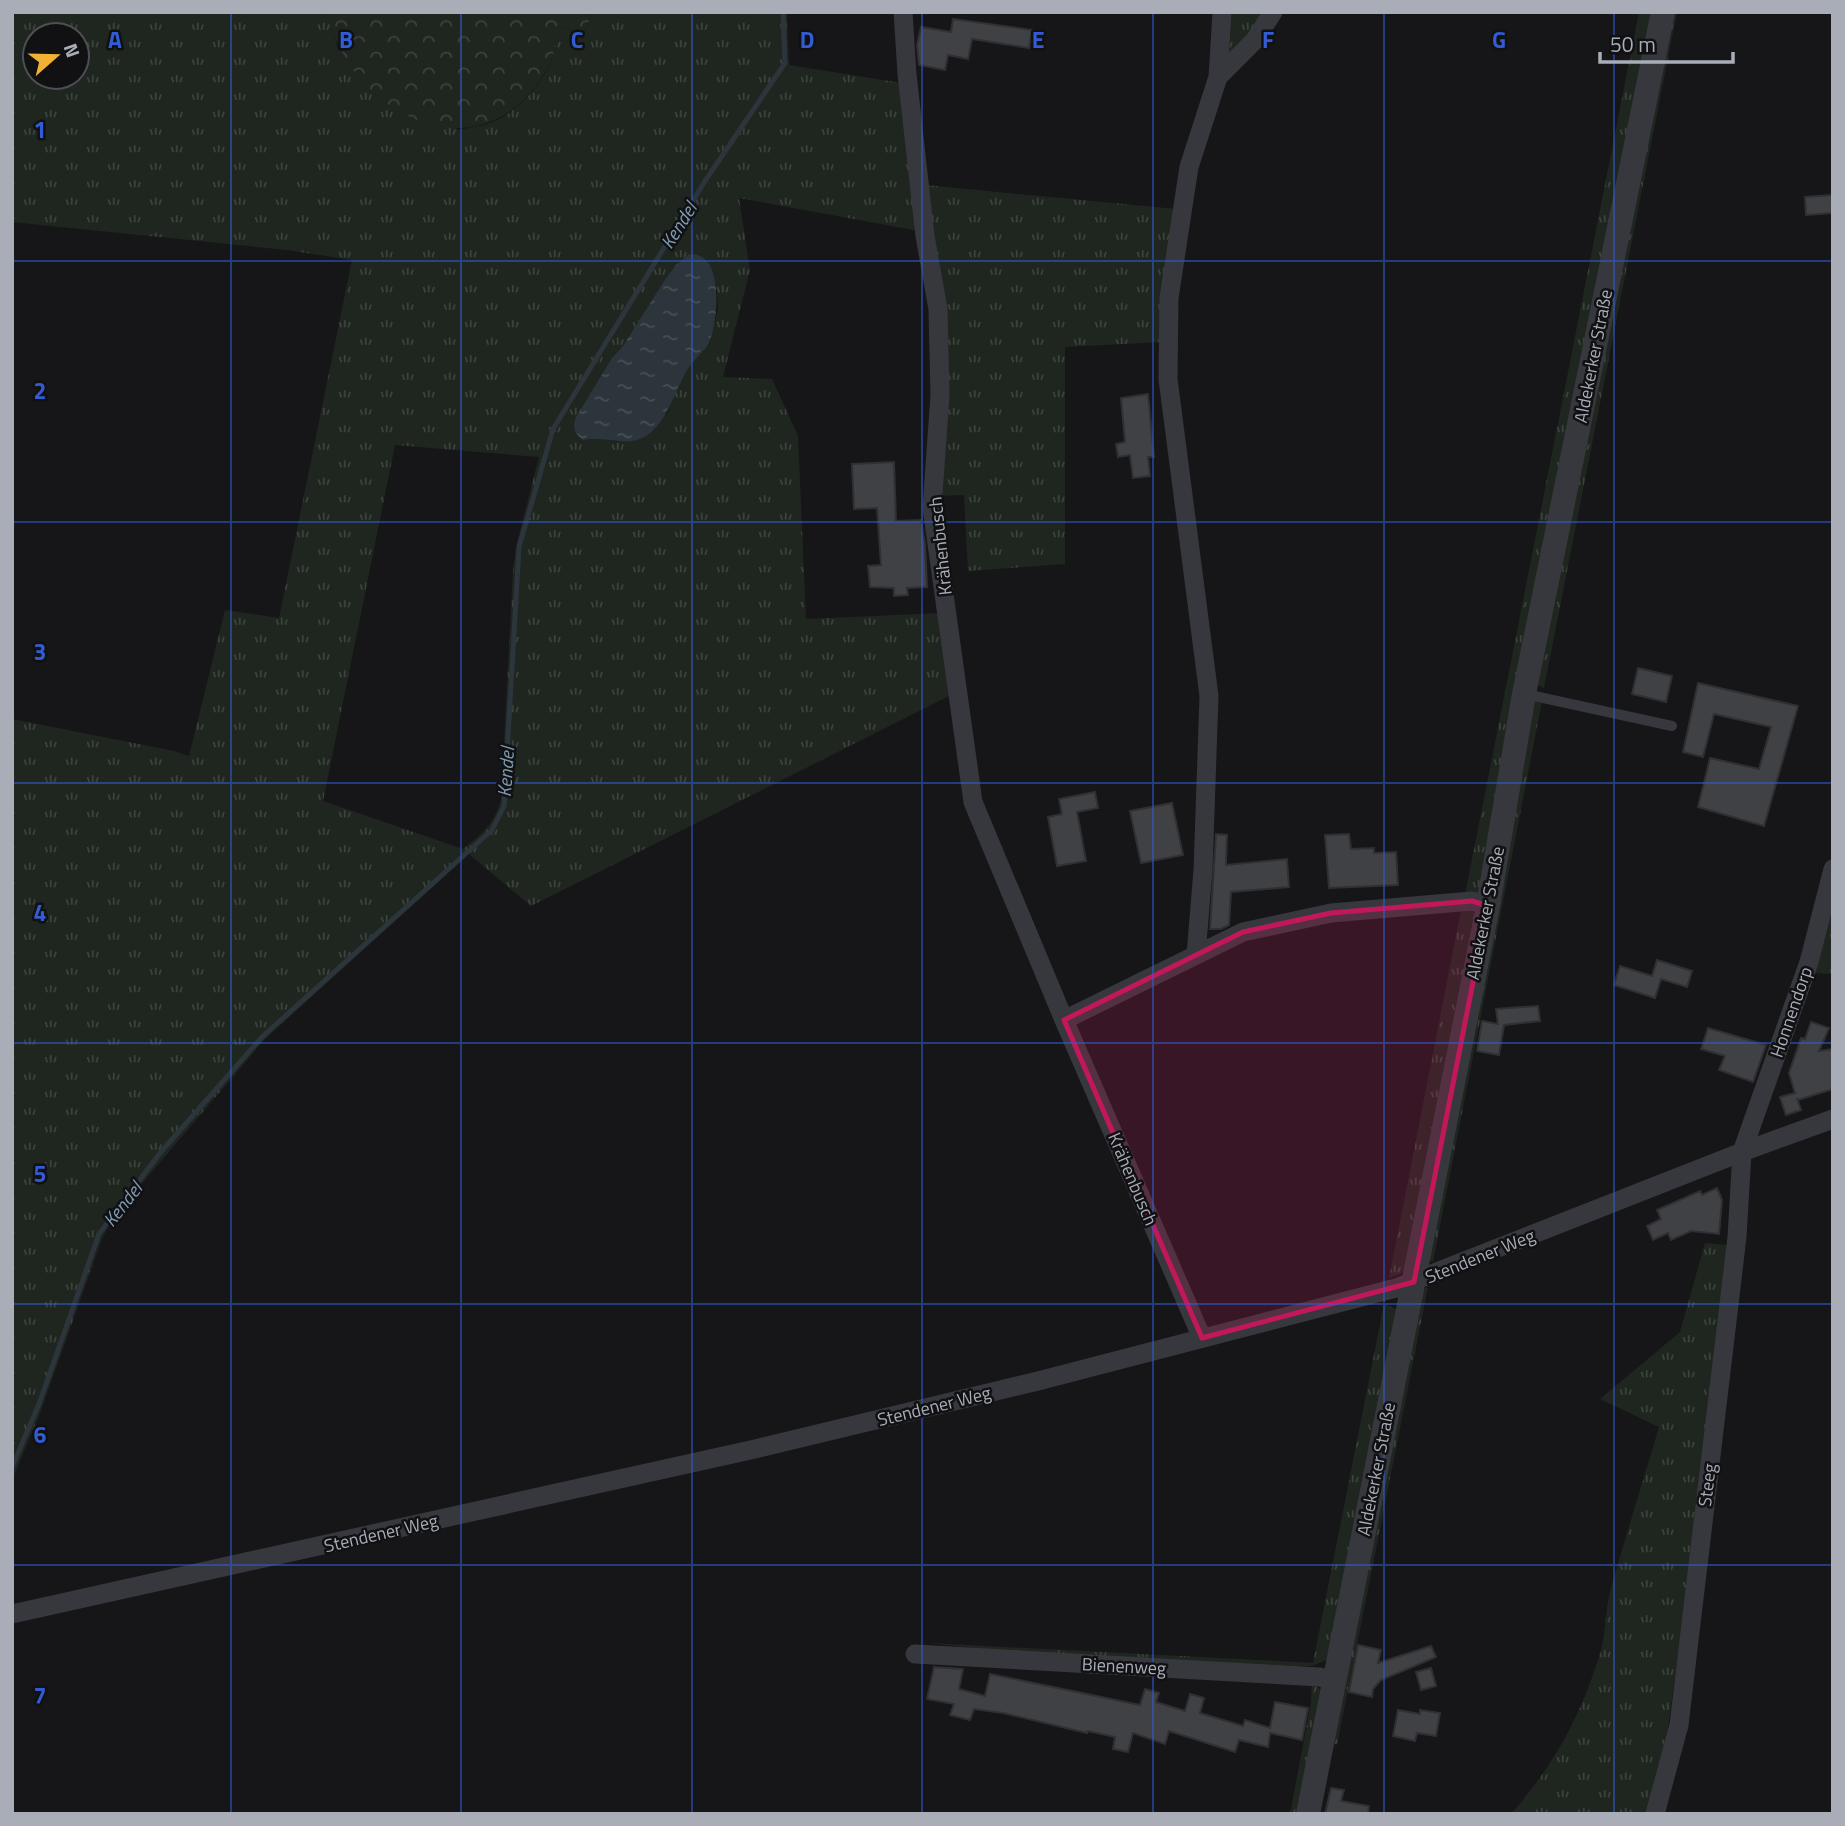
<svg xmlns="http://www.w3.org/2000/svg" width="1845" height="1826" font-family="'Titillium Web',sans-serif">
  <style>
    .grass { fill: url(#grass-tufts); fill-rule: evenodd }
    .forest { fill: url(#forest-crowns) }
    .water { fill: url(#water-ripples) }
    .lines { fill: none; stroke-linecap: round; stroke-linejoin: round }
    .stream { stroke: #2c353c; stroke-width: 5 }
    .building { fill: #404145; stroke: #303034; stroke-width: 2 }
    .service { stroke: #37383d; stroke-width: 10 }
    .minor { stroke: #37383d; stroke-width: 19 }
    .tertiary { stroke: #37383d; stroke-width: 24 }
    .marked { fill: #c2185b; fill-opacity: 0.2; stroke: #c2185b; stroke-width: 5; stroke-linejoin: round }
    .grid { fill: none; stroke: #325cd3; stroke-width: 2; stroke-opacity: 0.55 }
    .labels { text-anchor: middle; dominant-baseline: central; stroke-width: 5; stroke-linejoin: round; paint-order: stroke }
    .street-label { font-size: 18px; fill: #a8adb8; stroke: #111113 }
    .water-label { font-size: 19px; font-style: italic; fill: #7f9bb3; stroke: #111113 }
    .grid-label { font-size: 23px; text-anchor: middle; font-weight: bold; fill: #325cd3; stroke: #111113; stroke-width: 5; stroke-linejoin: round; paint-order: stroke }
  </style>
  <defs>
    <pattern id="grass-tufts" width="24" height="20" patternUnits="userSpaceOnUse" patternTransform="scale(1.75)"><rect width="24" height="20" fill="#1e261f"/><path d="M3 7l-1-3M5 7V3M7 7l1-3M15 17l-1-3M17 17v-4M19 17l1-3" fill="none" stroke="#3c433d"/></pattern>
    <pattern id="forest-crowns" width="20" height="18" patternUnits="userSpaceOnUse" patternTransform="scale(1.75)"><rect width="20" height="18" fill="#1e261f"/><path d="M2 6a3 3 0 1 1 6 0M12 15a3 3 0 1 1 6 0" fill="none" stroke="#3c433d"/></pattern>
    <pattern id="water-ripples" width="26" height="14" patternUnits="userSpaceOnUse" patternTransform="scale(1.75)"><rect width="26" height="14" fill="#2c353c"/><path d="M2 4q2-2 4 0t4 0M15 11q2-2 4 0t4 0" fill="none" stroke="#485056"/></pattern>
  </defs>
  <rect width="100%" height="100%" fill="#161618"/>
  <path class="grass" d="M12,12H327L338,49L459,130C472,127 485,126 497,120C529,104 560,64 556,27L584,32L593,12H787L789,65L902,83L919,231L739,198L750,270L723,377L772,379L798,436L806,619L940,613L949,696L531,906L469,854L264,1040L115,1215L103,1236L40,1413L12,1480V719L174,751L189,756L225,610L279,618L352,260L287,250L12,222ZM35,35H77V77H35ZM689,254L700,256L705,260L717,291L718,309L709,344L692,360L671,402L668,413L617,442L596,437L612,358L623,346L666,278ZM395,445L539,457L516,547L513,571L501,800C493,826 483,833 463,849L323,801Z
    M1230,12H1266L1227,61Z
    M1639,12H1652L1480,892L1476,896L1465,895Z
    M1670,12H1677L1544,688L1538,685Z
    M925,185L1176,209L1162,342L1065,347V564L968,571L964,495L938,496Z
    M1534,701H1542L1433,1262L1427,1260Z
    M1833,899V974L1814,973Z
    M1462,905L1473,909L1476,915L1409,1259L1402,1273L1389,1278Z
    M1705,1243L1727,1245L1697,1514L1667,1735L1646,1814H1511C1555,1764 1582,1714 1601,1650C1606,1631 1605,1611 1610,1592C1625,1537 1643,1482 1659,1427L1600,1399L1680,1332Z
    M1428,1287L1337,1745L1331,1741L1419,1291Z
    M1384,1304L1399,1310L1331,1658L1312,1666L1207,1667L1087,1660L928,1643L1313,1663Z
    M1312,1683L1325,1693L1302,1814H1290L1311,1703Z"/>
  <path class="forest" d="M327,12H593L584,32L557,27C558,49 549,69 536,86C466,177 346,105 327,12Z"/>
  <path class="water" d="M689,254C693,255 697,254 700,256C723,266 718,324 709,343C705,351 692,360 686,372C675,392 664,429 642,438C623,447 603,435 583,440C575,434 573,429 575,419L612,358L623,346L666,278L677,264Z"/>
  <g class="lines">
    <path class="stream" d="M12,1467L39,1404L99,1234L160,1153L262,1037L492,830L504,806L519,547L553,429L705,181L785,63L783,12"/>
  </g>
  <path class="building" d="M953,19L1032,30L1029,48L972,39L968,59L948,55L945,70L919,65L917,45L921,27L951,32Z
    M1831,195L1833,198V213L1806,215L1805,197Z
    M1148,394L1154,457H1148L1150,476L1133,478L1130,455L1118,457L1116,444L1125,442L1121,398Z
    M894,462L896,521L921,520L925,544L927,587L907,588L908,595L894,596V588L870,587L868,566L881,565L877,508L854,509L852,464Z
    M1638,668L1672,676L1666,702L1632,694Z
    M1698,683L1798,706L1764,826L1698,807L1710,758L1759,769L1771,727L1714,714L1703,757L1683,752Z
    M1095,792L1098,808L1077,812L1086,861L1057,866L1048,817L1062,814L1059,799Z
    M1172,803L1183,855L1141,863L1130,811Z
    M1216,834L1227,835L1226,865L1287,859L1289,887L1231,892L1229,925L1221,929H1210Z
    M1349,834L1351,849L1374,848V853L1396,852L1398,885L1329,888L1325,835Z
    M1657,960L1692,971L1687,987L1661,979L1655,998L1614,985L1620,966L1652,976Z
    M1538,1006L1540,1021L1504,1025L1499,1055L1477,1051L1482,1021L1498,1024L1496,1009Z
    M1811,1022L1829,1028L1819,1051L1833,1049V1089L1798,1100L1797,1098L1801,1110L1786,1115L1780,1097L1795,1093L1789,1073L1801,1038L1805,1039Z
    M1708,1028L1766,1045L1753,1082L1719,1070L1725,1056L1701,1049Z
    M1717,1188L1722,1200L1719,1234L1691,1231L1671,1240L1668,1233L1653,1240L1647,1226L1661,1219L1657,1210L1700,1191L1702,1195Z
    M1358,1645L1381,1650L1378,1663L1431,1646L1436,1657L1381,1680L1373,1689L1372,1697L1349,1692Z
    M934,1667L963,1669L959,1689L985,1696L990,1674L1140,1705L1145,1689L1159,1693L1156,1702L1185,1711L1190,1694L1204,1698L1200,1713L1243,1726L1245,1720L1270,1728L1275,1702L1308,1708L1302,1740L1270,1733L1268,1747L1239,1740L1235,1752L1169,1731L1165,1744L1133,1733L1128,1752L1113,1749L1115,1737L1088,1731L1087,1733L1003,1713L974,1709L970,1720L950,1715L954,1704L927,1699Z
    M1431,1668L1436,1686L1421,1690L1416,1672Z
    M1398,1710L1420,1714V1710L1440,1713L1436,1736L1417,1733L1415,1741L1393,1736Z
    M1331,1788L1344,1790L1341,1801L1369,1806L1368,1814H1325Z"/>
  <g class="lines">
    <path class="service" d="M1525,694L1672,726"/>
    <path class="minor" d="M903,12L907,74L925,236L938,309L940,395L932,508L973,802L1064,1020L1202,1338
      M1218,77L1222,12
      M1196,955L1203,870L1209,696L1168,379L1169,298L1189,167L1218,77L1255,40L1273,12
      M1064,1020L1243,932L1331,913L1472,901L1488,906
      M12,1614L755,1449L1038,1381L1396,1288L1742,1152L1833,1119
      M915,1654L1320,1677L1333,1682
      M1655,1814L1679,1725L1737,1237L1742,1152L1809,962L1833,869"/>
    <path class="tertiary" d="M1308,1814L1488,906L1524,694L1663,12"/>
  </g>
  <path class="marked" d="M1472,901L1488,906L1414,1282L1202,1338L1064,1020L1243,932L1331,913Z"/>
  <path class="grid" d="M231,12V1814M461,12V1814M692,12V1814M922,12V1814M1153,12V1814M1384,12V1814M1614,12V1814M12,261H1833M12,522H1833M12,783H1833M12,1043H1833M12,1304H1833M12,1565H1833"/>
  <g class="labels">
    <g class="street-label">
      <text transform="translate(1593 356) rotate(-79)">Aldekerker Straße</text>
      <text transform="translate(940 546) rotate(-96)">Krähenbusch</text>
      <text transform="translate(1485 913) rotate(-79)">Aldekerker Straße</text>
      <text transform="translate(1791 1012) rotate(-71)">Honnendorp</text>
      <text transform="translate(1133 1179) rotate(67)">Krähenbusch</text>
      <text transform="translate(1480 1256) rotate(-22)">Stendener Weg</text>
      <text transform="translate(934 1406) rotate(-14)">Stendener Weg</text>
      <text transform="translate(1376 1469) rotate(-79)">Aldekerker Straße</text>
      <text transform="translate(1707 1485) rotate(-83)">Steeg</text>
      <text transform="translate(381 1533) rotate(-13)">Stendener Weg</text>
      <text transform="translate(1124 1666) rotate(3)">Bienenweg</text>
    </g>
    <g class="water-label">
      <text transform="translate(678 225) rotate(-58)">Kendel</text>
      <text transform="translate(505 772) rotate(-86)">Kendel</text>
      <text transform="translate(122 1204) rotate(-52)">Kendel</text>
    </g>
  </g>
  <g class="grid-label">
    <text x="115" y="48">A</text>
    <text x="346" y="48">B</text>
    <text x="577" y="48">C</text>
    <text x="807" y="48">D</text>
    <text x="1038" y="48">E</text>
    <text x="1268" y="48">F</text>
    <text x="1499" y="48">G</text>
    <text x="40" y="138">1</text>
    <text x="40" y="399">2</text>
    <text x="40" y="660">3</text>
    <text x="40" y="921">4</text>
    <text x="40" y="1182">5</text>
    <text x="40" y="1443">6</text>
    <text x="40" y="1704">7</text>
  </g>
  <rect width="1845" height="1826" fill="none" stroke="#a8adb8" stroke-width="28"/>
  <g transform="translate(56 56) rotate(70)"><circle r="33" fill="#111113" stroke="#4d4f55" stroke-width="2"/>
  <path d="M0-5L12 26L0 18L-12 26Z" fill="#f2b134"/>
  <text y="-10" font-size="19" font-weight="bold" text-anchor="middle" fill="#a8adb8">N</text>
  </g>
  <path d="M1600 52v10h133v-10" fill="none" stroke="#a8adb8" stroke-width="3.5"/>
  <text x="1610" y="52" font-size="21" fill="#a8adb8" stroke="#111113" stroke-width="5" paint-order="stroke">50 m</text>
</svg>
